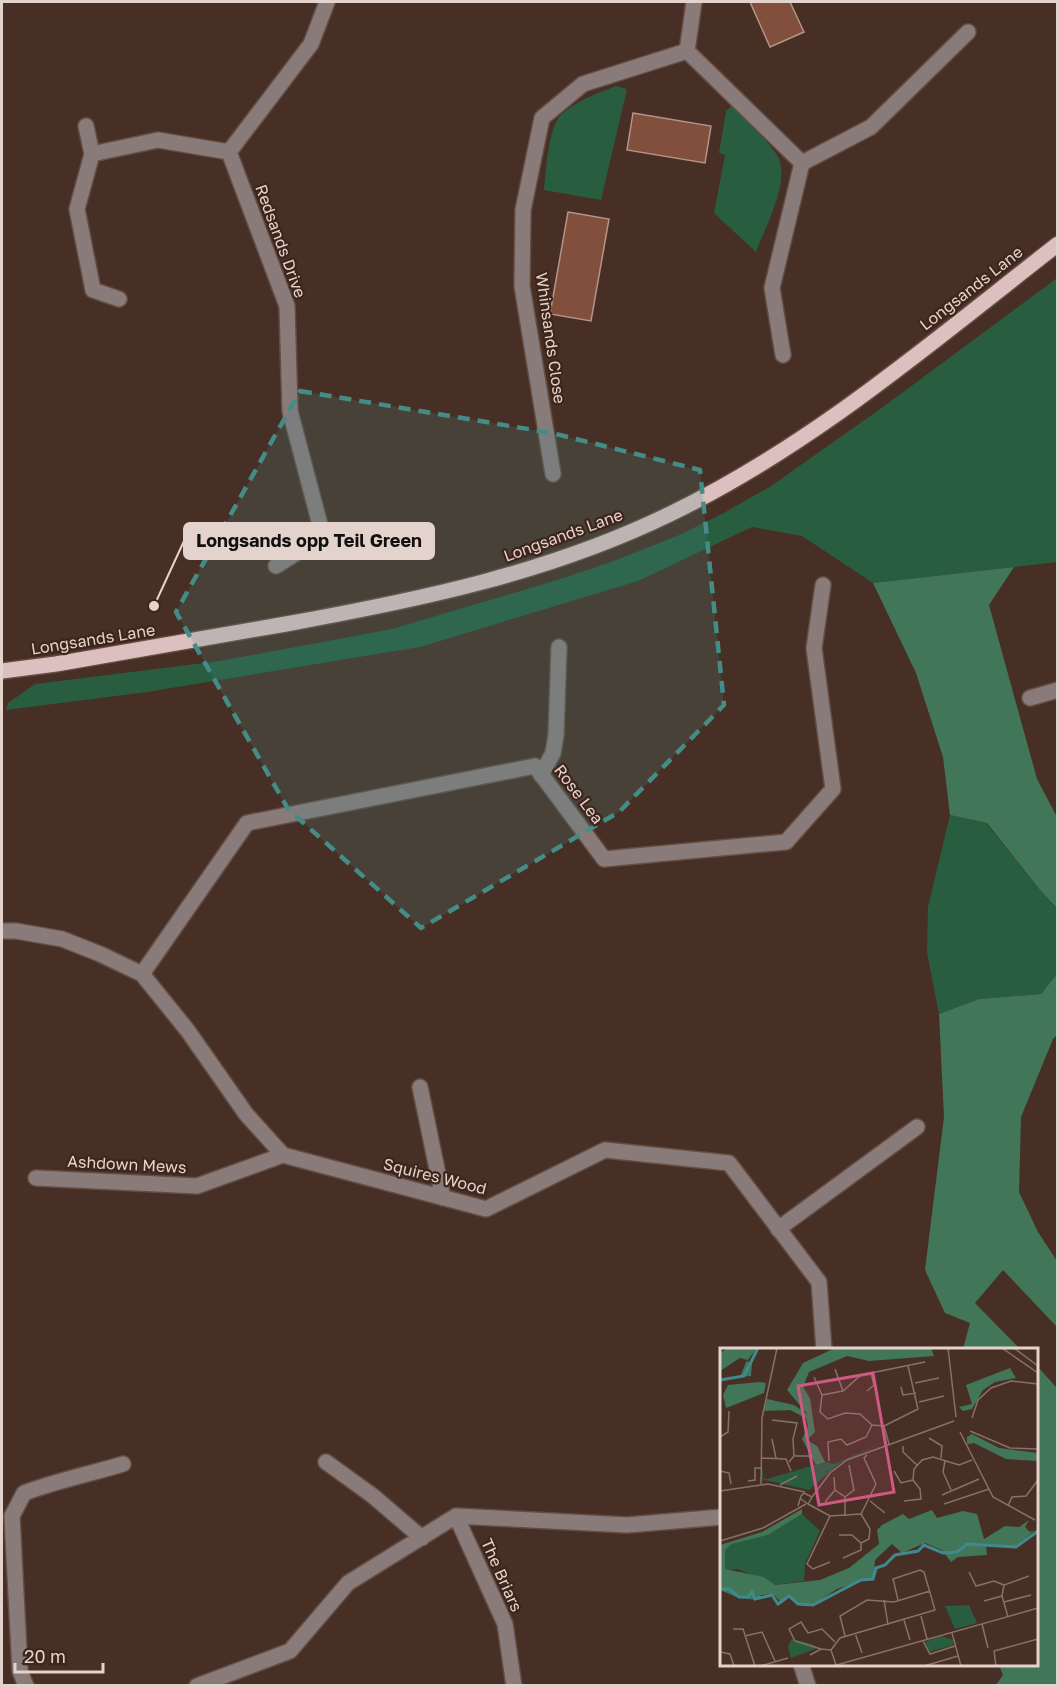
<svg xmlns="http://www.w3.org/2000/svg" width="1059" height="1687" font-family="'Golos Text',sans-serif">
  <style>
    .green { fill: #295d40 }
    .forest { fill: #427658 }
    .building { fill: #814f3b; stroke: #b49589; stroke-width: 1.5 }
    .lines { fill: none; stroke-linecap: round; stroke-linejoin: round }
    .minor-casing { stroke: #644d43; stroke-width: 18 }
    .major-casing { stroke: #644d43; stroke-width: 18 }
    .minor { stroke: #8a7b7b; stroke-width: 15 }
    .major { stroke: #debfc0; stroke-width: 15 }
    .marked { fill: #448d86; fill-opacity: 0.2; stroke: #448d86; stroke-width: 4.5; stroke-dasharray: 12 8; stroke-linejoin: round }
    .labels { text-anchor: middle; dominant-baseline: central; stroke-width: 4.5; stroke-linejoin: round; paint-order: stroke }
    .street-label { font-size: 16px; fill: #e4d3cc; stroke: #3e251b }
    .inset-river { fill: none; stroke: #3f8a8f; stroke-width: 3 }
    .inset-road { fill: none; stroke: #867168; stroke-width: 1.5 }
    .view { fill: #ce5983; fill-opacity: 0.15; stroke: #ce5983; stroke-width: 3 }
    .inset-edge { fill: none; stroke: #e4d3cc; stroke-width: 3 }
    .leader { fill: none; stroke: #e4d3cc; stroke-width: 2 }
    .callout-dot { fill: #e4d3cc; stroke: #3e251b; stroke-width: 2 }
    .callout { fill: #e4d3cc; stroke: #e4d3cc; stroke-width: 2 }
    .callout-label { font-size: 18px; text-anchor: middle; font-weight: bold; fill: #111 }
  </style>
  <rect width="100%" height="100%" fill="#482f25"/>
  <path class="green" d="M616,86L627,89L601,200L544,190C546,171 548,126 562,114C578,100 598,93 616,86Z
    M733,105C743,116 774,147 779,159C789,185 765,227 756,252L714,213L725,155L719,153L726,111Z
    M1057,278V562L873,583L802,536L752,527L638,581L420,647L147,692L6,710L8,703L35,684L220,661L392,629L554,581L611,562L677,536L722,514L771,486L883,407Z
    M950,815L986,823L1040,890L1057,908V974L1041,994L979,999L939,1014L927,952L928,907Z"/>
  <path class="forest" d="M1014,567L989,605L1037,779L1057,817V908L1040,890L987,823L950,815L943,757L916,673L873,583Z
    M1057,974V1035L1053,1039L1021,1117L1019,1192L1038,1232L1057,1261V1327L1003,1270L975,1303L1020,1349H963L970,1323L945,1313L925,1270L944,1117L939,1014L979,999L1041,994Z
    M1037,1366L1057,1388V1685H996L1003,1675L999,1665L1036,1664Z"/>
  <path class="building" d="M750,2H790L804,32L770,47Z
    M633,113L711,126L705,163L627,150Z
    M568,212L609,219L591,321L550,314Z"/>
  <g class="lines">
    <g class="minor-casing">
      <path id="minor" d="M694,2L687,51L802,163
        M86,126L92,154L77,209L93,290L119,299
        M92,154L158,140L229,152
        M783,355L772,288L802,163L871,127L968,32
        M553,474L522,286L523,210L542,118L583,84L687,51
        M276,566L323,536L290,411L287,306L229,152L311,44L327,2
        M1030,698L1058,690
        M541,775L553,753L556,735L559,647
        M2,931H16L62,939L100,954L142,974L188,1031L246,1114L283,1155L486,1209L605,1150L729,1163L819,1282L824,1350
        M142,974L247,823L535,766L604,859L786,842L833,789L814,648L823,585
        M420,1087L443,1198
        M36,1178L197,1186L283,1155
        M778,1229L917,1127
        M326,1462L373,1496L422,1538
        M456,1516L505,1624L514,1686
        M801,1664L808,1686
        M26,1686L20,1671L12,1516L24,1493C56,1481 90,1474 123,1464
        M197,1686L290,1651L348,1583L456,1516L627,1525L722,1517"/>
    </g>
    <g class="major-casing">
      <path id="major" d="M2,671L56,664C132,651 209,637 286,624C418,600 549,573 670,514C813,445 933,341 1058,244"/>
    </g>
    <use href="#minor" class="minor"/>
    <use href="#major" class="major"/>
  </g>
  <path class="marked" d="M300,391L552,433L700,470L724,705L619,812L421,928L288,809L176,612Z"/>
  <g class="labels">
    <g class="street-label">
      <text transform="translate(281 241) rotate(70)">Redsands Drive</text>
      <text transform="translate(971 288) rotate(-38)">Longsands Lane</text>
      <text transform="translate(551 338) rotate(82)">Whinsands Close</text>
      <text transform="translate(563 535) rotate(-20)">Longsands Lane</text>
      <text transform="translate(93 639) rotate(-9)">Longsands Lane</text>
      <text transform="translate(579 794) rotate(53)">Rose Lea</text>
      <text transform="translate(127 1164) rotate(3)">Ashdown Mews</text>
      <text transform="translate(435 1176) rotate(14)">Squires Wood</text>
      <text transform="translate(502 1575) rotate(66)">The Briars</text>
    </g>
  </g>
  <g transform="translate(720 1348)">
    <rect width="318" height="318" fill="#482f25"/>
    <path d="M165,94L120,115L89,142L41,131L43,117V130L47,131L105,114L114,116ZM82,166L100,183L85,216L84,233L55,237L18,221L5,222V202L12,196L48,187ZM249,257L257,275L235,281L225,258ZM221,288L233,292V297L209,304L205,294ZM72,291L92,296L98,300L71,310L68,298Z" fill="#295d40"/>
    <path d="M8,0H37L27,13L32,16L31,28L20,29L27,12L20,10L0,23V5ZM115,0H211L214,8L149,13L127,8L89,24L83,39L90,50L95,84L87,92L97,98L105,114L96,117L82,91L88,78L86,70L70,62L44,63L47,51L74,57L88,67L67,42L83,15ZM290,20L296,30L275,34L263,42L252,61L243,63L239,59L252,56L246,37ZM40,34L46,35L44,45L6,60L3,47L8,37ZM252,86L279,100L318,105V113L286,111L254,95L247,96V89ZM82,161V166L48,187L12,196L5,202V221L44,229L55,237L100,232L129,220L159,196L157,182L162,177L183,166L189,171L212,162L217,170L243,163L257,166L264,191L285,178L299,179L309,172L305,179L310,184L315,182L295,199L266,198L267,207L238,209L231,214L222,202L205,195L182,205L172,196L155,212L154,229L117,241L94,256L79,255L68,247L62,255L53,246L41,247L38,252L19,250L0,242V197L42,184Z" fill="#427658"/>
    <path class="inset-river" d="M0,32L24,28L38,0M0,241H9L19,249H28L32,244L35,251L52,247L58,256L69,248L78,256L93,257L141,232L153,231L156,220L165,217L175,207L198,203L204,197L223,205L237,204L247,196L296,199L318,183"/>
    <path class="inset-road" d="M228,0L236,69M282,0L318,25M294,0L318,18M115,21L123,43M94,29L102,47M195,35L219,30M181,39L183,47L196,45M147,43L154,37L151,25M199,54L224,48M252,70L258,52L271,40L291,33L318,36M52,72L77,75L73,91L74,108L69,114M164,78L198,61L188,18M250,83L290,100L318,101M240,84L273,149L315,172M0,89L8,84L9,63M209,90L222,98L221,110M52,91L56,110M169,96L164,78L152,77L140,66L125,65L108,71L100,64L102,47L123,43L141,27L205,14M183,98V104L197,117M74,108H93M41,110L66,111L71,123M109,113L108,94L121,91L127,97L146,89L152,77M225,113L223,124L231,142M0,123L9,125L11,136M174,123L181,135L193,132M28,133L35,132V120H41M41,136L42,70L57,0M60,137L77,128M115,142L125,149V168M0,143L48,136L85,144M222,147L259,131M92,149L110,125L127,112L234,73M125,149L134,142L129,117M150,153L165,165M184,153L201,151L200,141L193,132L194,121L202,112L213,109L239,117L252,112M105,154L115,142L114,129M88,156L110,168L141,166L156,136L144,110L147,107M224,156L269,141M78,158L81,148L84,145L92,149L88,156L81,151M288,158L292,149L306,148L318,132M110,168L87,216L93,221L110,214M119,187H132L141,195L149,191L150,181L141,166M0,193L43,180L86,156M123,210L141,202V195M249,224L256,238L274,233L284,237M164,252L168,277M264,253L282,248M284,254L311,247M201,268L207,291M288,269L282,248L284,237L309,228M184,272L190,292M262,276L268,300M13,281H23L35,318M135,285L142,305M232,285L241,318M25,288L42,284L55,313M125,288L120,268L147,252L174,254L210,243M203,293L210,306L235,298M101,301L75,293L69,281L81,274L88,285L102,281L115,294M0,304L10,306L14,318M90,307L101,301L111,302M116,317L111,302L120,290L215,262L204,224L200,222L173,231L178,252M40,318L68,310M113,318L318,260M204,318L238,308M276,318L274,303L318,291"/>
    <path class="view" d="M153,25L174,144L99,157L78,38Z"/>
    <rect width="318" height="318" class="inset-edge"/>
  </g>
  <path class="leader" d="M154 606L184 541"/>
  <circle class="callout-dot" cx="154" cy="606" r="6"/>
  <rect class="callout" x="184" y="523" width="250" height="36" rx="6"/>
  <g class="callout-label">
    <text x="309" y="547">Longsands opp Teil Green</text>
  </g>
  <rect width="1059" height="1687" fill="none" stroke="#e4d3cc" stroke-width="6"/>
  <path d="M15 1663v9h88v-9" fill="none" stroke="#e4d3cc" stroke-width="3"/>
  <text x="24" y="1663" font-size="18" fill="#e4d3cc" stroke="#3e251b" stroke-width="4.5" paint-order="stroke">20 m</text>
</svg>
